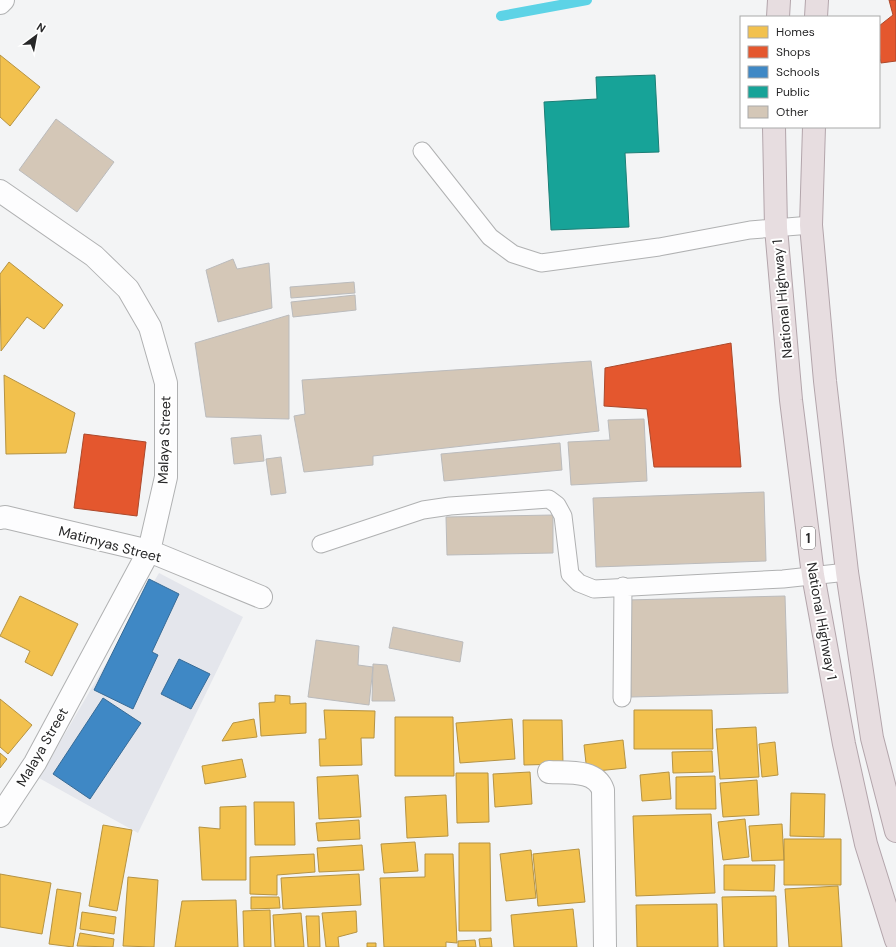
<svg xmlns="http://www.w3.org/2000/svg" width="896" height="947" font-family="'DM Sans',sans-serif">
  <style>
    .built { fill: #e4e6ec }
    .homes { fill: #f2c14e; stroke: #b59343 }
    .shops { fill: #e4572e; stroke: #ab492c }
    .schools { fill: #3f88c5; stroke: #386b96 }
    .public { fill: #17a398; stroke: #1c7e76 }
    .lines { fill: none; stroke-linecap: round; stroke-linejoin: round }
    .stream { stroke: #5dd3e6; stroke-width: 10 }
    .building { fill: #d4c7b7; stroke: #bbbbbc }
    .service-casing { stroke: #b0b1b2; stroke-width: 19 }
    .minor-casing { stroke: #b0b1b2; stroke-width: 24 }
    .tertiary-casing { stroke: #b0b1b2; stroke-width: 24 }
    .trunk-casing { stroke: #b3a5ab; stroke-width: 24 }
    .service { stroke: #fdfdfe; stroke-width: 17 }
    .minor { stroke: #fdfdfe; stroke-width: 22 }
    .tertiary { stroke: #fdfdfe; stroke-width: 22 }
    .trunk { stroke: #e7dde0; stroke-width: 22 }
    .labels { text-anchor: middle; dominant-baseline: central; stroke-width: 4; stroke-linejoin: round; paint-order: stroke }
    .shield { fill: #fff; stroke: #686868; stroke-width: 1 }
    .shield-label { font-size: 13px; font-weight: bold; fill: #272728 }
    .street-label { font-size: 14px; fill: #272728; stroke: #fff }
  </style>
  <rect width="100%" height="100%" fill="#f3f4f5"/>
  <path class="built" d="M159,573L243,617L138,833L39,778Z"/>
  <path class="homes" d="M0,55L40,87L10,126L0,117Z
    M9,262L63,305L44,329L27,317L1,351L0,274Z
    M4,375L75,413L66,453L6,454Z
    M20,596L78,624L52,676L25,662L30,651L0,636Z
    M275,695L290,696V704L306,703V733L261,736L259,703L275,702Z
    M0,699L32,725L8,754L0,747Z
    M324,710L375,711L374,738H361L362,765L320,766L319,739H326Z
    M634,710H712L713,749H634Z
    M395,717H453L454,776H395Z
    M254,719L257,737L222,741L233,723Z
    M512,719L515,759L460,763L456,723Z
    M523,720H562L563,764L524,765Z
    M756,727L759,777L720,779L716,729Z
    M623,740L626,768L587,772L584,745Z
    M775,742L778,775L762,777L759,744Z
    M712,751L713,772L673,773L672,752Z
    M0,753L7,759L0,768Z
    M242,759L246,777L205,784L202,766Z
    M530,772L532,804L495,807L493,774Z
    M669,772L671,799L642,801L640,775Z
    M456,773H488L489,822L457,823Z
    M358,775L361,817L319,819L317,777Z
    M715,776L716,809H676V777Z
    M757,780L759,815L723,817L720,783Z
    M791,793L825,794L824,837L790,836Z
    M446,795L448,836L407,838L405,797Z
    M254,802H294L295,845H255Z
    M246,806V880H202L199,827L220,829V807Z
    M711,814L715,893L636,896L633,816Z
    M745,819L749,857L723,860L718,822Z
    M359,820L360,839L318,841L316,823Z
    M782,824L784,860L752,861L749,826Z
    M103,825L132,830L117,911L89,906Z
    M784,839H841V885H784Z
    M415,842L418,871L384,873L381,844Z
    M459,843H490L491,931H459Z
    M362,845L364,870L319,872L317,848Z
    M579,849L585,902L538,906L533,854Z
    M531,850L536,898L506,901L500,854Z
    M314,854L315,872L277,875V895L250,894V857Z
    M425,854H453L457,943L446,942V947H384L380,878L425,877Z
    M724,865H775L774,891L724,890Z
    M0,874L51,883L42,934L0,927Z
    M359,874L361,905L283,909L281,878Z
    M128,877L158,880L154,947L123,946Z
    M838,886L842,947H789L785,889Z
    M57,889L81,893L73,947L49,944Z
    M776,896L777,947H724L722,897Z
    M251,897H279L280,908L251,909Z
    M236,900L238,947H175L182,901Z
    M717,904L718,947H637L636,905Z
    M573,909L577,947H514L511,915Z
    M270,910L271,947H244L243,911Z
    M356,911L357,932L338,937L339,947H326L322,913Z
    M82,912L116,917L114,934L80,929Z
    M301,913L304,947H275L273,915Z
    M306,916H319L320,947H308Z
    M80,933L114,939L113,947L77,946Z
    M491,938L492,947H480L479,939Z
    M475,940L476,947H458V941Z
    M367,943H376V947H367Z"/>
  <path class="shops" d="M889,0H896V61L881,63L879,51V26L893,15Z
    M731,343L741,467H654L647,409L604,406L605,368Z
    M84,434L146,442L137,516L74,508Z"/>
  <path class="schools" d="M149,579L179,594L152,652L158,655L133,709L94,690Z
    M179,659L210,674L191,709L161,694Z
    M103,698L141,723L90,799L53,774Z"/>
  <path class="public" d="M655,75L659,152L625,153L629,227L551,230L544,102L597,99L596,77Z"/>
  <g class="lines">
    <path class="stream" d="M501,16L587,0"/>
  </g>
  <path class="building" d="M56,119L114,162L77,212L19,170Z
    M233,259L237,269L269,263L272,308L218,322L206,270Z
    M354,282L355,293L291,298L290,287Z
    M355,295L356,310L293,317L291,302Z
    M289,315V419L206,417L195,343Z
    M591,361L599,431L373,456V465L304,472L294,416L305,414L302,380Z
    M644,419L647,481L571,485L568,442L610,440L608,420Z
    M261,435L264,461L234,464L231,438Z
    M560,443L562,470L444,481L441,454Z
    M281,457L286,493L271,495L266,459Z
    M764,492L766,561L596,567L593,498Z
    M553,515V553L447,555L446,517Z
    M785,596L788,693L631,697L627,600Z
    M393,627L463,642L460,662L389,648Z
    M316,640L359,646L358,665L373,667L369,705L308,697Z
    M373,664L387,665L395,701H372Z"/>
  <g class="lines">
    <g class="service-casing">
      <path id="service" d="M422,151L490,237L513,254L541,263L659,247L750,230L811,225
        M321,544L423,510L450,506L549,499L557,505L563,516L570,574L579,583L594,589L783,579L847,572
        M622,698L623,586"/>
    </g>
    <g class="minor-casing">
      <path id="minor" d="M0,191L94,256L128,289L150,327L166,383V477L149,551L35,763L0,816
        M0,518L5,517L149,551L261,597
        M549,772C567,773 596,769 603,790L605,947"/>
    </g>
    <g class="tertiary-casing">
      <path id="tertiary" d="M0,3L3,0"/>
    </g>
    <g class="trunk-casing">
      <path id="trunk" d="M778,17L779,0
        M816,17L817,0
        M774,127L776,228L791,400L813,575L844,744L866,844L896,940
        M814,127L811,225L825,381L847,572L872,738L896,831"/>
    </g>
    <use href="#service" class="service"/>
    <use href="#minor" class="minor"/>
    <use href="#tertiary" class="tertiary"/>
    <use href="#trunk" class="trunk"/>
  </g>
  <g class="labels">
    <rect class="shield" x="801" y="527" width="14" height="22" rx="3"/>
    <g class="shield-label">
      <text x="808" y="538">1</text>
    </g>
    <g class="street-label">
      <text transform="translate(782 299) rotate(-95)">National Highway 1</text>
      <text transform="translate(164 440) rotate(-88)">Malaya Street</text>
      <text transform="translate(110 544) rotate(15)">Matimyas Street</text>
      <text transform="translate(822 621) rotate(80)">National Highway 1</text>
      <text transform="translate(42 747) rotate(-60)">Malaya Street</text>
    </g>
  </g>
  <rect x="740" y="16" width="140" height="112" fill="#ffffff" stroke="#a9a9a9"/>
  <rect x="748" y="26" width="20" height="12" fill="#f2c14e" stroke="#a9a9a9"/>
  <text x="776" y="36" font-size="12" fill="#272728">Homes</text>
  <rect x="748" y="46" width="20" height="12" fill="#e4572e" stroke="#a9a9a9"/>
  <text x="776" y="56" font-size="12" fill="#272728">Shops</text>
  <rect x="748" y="66" width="20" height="12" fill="#3f88c5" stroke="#a9a9a9"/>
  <text x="776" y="76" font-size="12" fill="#272728">Schools</text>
  <rect x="748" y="86" width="20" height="12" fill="#17a398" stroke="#a9a9a9"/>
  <text x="776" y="96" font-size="12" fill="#272728">Public</text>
  <rect x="748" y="106" width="20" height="12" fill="#d4c7b7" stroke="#a9a9a9"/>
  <text x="776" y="116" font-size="12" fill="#272728">Other</text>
  <g transform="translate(36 36) rotate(32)" stroke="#ffffff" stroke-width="3" paint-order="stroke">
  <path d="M0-3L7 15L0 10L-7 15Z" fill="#272728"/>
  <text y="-6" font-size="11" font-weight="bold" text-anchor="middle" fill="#272728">N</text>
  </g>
</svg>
